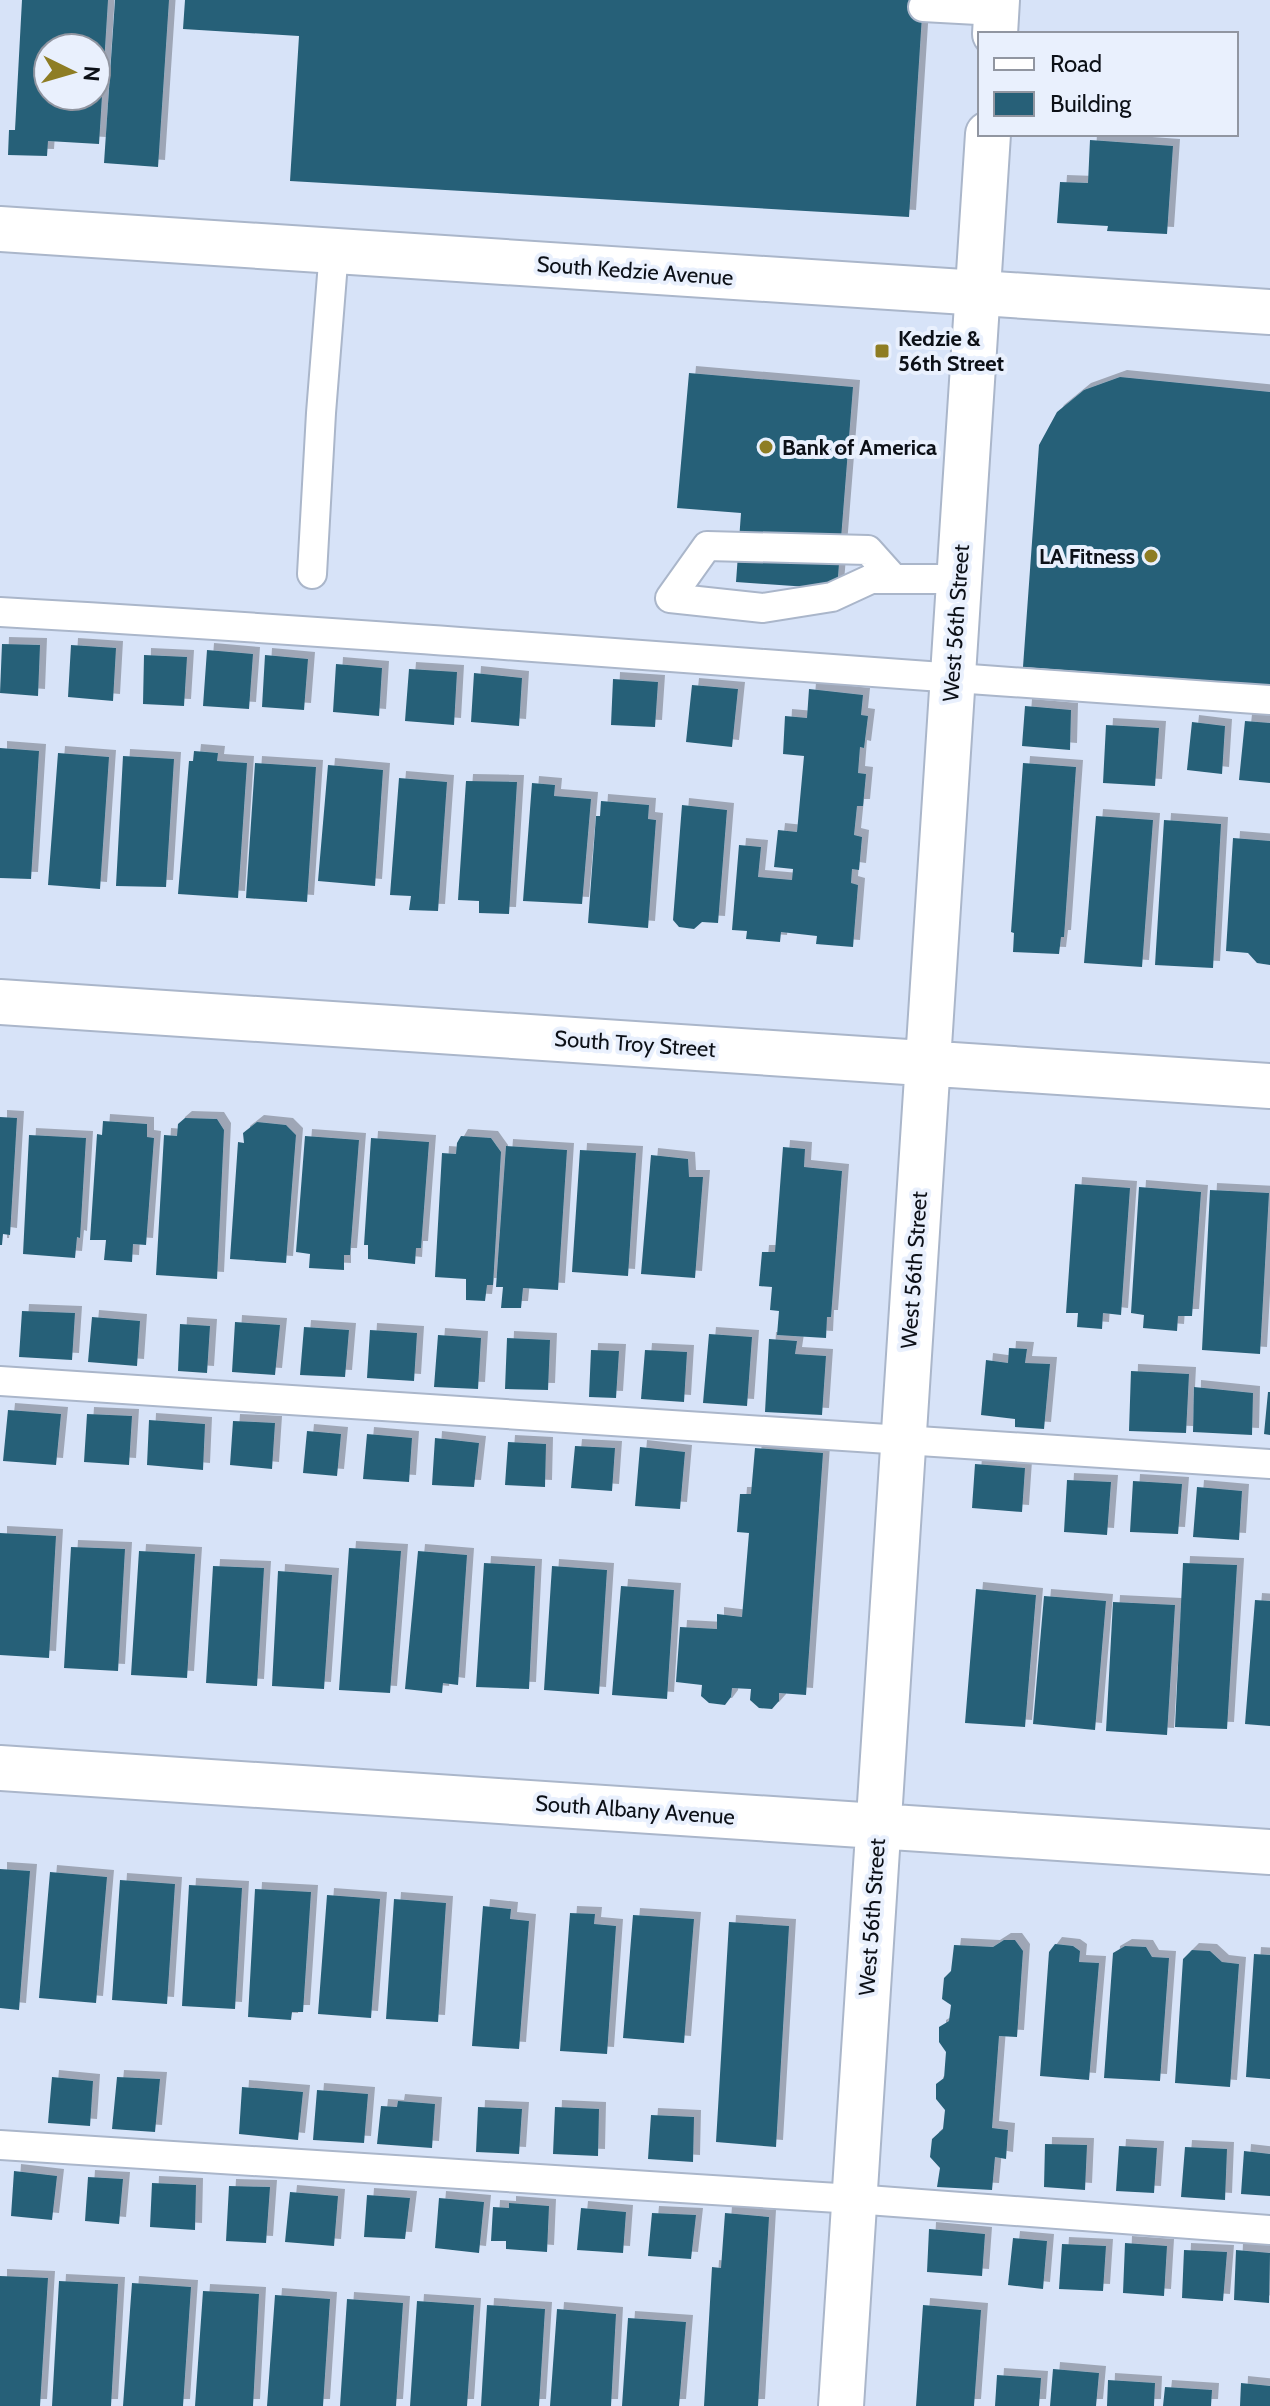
<svg xmlns="http://www.w3.org/2000/svg" width="1270" height="2406" font-family="Cabin,sans-serif">
  <style>
    .building { fill: #276078; fill-rule: evenodd; filter: url(#shadow) }
    .lines { fill: none; stroke-linecap: round; stroke-linejoin: round }
    .service-casing { stroke: #aab6ca; stroke-width: 32 }
    .minor-casing { stroke: #aab6ca; stroke-width: 48 }
    .secondary-casing { stroke: #aab6ca; stroke-width: 48 }
    .service { stroke: #fff; stroke-width: 28 }
    .minor { stroke: #fff; stroke-width: 44 }
    .secondary { stroke: #fff; stroke-width: 44 }
    .poi-dot { fill: #8e7d24; stroke: #e9f0fd; stroke-width: 3 }
    .labels { text-anchor: middle; dominant-baseline: central; stroke-width: 8; stroke-linejoin: round; paint-order: stroke }
    .street-label { font-size: 22px; fill: #0c1017; stroke: #e9f0fd }
    .poi-label { font-size: 22px; font-weight: bold; fill: #0c1017; stroke: #e9f0fd; text-anchor: start }
  </style>
  <defs>
    <filter id="shadow"><feDropShadow dx="7" dy="-7" stdDeviation="0" flood-color="#0004"/></filter>
  </defs>
  <rect width="100%" height="100%" fill="#d7e3f8"/>
  <path class="building" d="M22,0H108L99,144L48,141L47,156L8,155L9,130H15ZM48,48H96V96H48Z
    M115,0H169L158,167L104,163Z
    M185,0H923L909,217L290,181L299,36L183,29Z
    M1090,140L1173,146L1167,234L1107,231L1108,226L1057,223L1060,182L1088,183Z
    M689,373L853,387L837,589L736,582L741,513L677,508Z
    M1120,377L1270,392V685L1023,667L1039,445L1057,412L1084,390Z
    M2,644L40,645L38,696L0,693Z
    M71,645L116,648L113,701L68,697Z
    M207,650L253,654L249,709L203,706Z
    M144,655L187,657L184,706L143,704Z
    M265,655L308,659L304,710L262,707Z
    M336,664L382,668L379,716L333,712Z
    M409,669L457,672L454,725L405,721Z
    M474,673L522,678L519,726L471,722Z
    M613,679L658,682L655,727L611,725Z
    M692,685L738,689L732,747L686,742Z
    M809,689L863,695L861,715L868,716L864,748L860,747L858,773L866,774L863,806H857L854,835L862,837L859,870L852,869L851,883L858,885L853,947L816,944L817,936L781,932L780,942L746,939L747,931L732,930L739,845L761,847L758,877L792,880L793,869L774,867L778,830L797,832L804,756L783,754L785,716L807,718Z
    M1025,706L1071,710L1070,750L1022,746Z
    M1245,721L1270,723V783L1239,780Z
    M1192,722L1225,726L1222,774L1187,770Z
    M1106,725L1159,728L1155,786L1103,783Z
    M0,748L39,751L31,879L0,878Z
    M194,751L218,753L217,761L247,763L238,898L178,894L189,761H193Z
    M58,753L109,757L100,889L48,885Z
    M123,756L174,759L166,887L116,886Z
    M255,763L316,767L307,902L246,898Z
    M1023,763L1076,767L1064,937H1061L1059,954L1013,952L1014,933L1011,932Z
    M328,765L383,770L375,886L318,881Z
    M399,778L447,782L438,911L409,910L411,896L390,895Z
    M466,781L517,782L509,914L479,913V901L458,900Z
    M532,783L555,785L554,796L591,799L582,904L523,901Z
    M601,801L649,805L648,819L656,820L648,928L588,923L596,816H600Z
    M682,805L727,810L718,923L702,922L694,929L679,927L673,920Z
    M1096,816L1153,820L1142,967L1084,963Z
    M1164,820L1221,824L1213,968L1155,965Z
    M1233,838L1270,841V965L1257,963L1248,953L1226,951Z
    M0,1117L17,1118L10,1235L3,1234L2,1245H0Z
    M185,1118L217,1119L224,1130L217,1279L156,1275L164,1135L177,1136L178,1124Z
    M103,1121L147,1124V1137L154,1138L146,1245L133,1244L132,1262L104,1260L106,1240H90L97,1134L102,1135Z
    M257,1122L286,1125L296,1135L286,1263L230,1259L238,1142L244,1143L243,1133Z
    M29,1135L86,1138L80,1238L77,1237L75,1258L23,1254Z
    M305,1136L359,1140L350,1255H344V1270L309,1268L310,1254L296,1252Z
    M461,1136L491,1138L501,1152L493,1285H487L485,1301L466,1300V1279L435,1277L442,1153L456,1154L457,1143Z
    M371,1138L429,1142L421,1248H416L415,1264L368,1259V1245H364Z
    M506,1146L567,1150L558,1290L523,1288L521,1308H501L503,1287H496Z
    M783,1147L805,1149L804,1167L842,1171L831,1317H827L826,1338L777,1335L779,1311L770,1310L772,1287L759,1286L762,1252H775Z
    M580,1150L636,1153L628,1276L572,1272Z
    M651,1155L688,1159L689,1177H703L695,1278L641,1274Z
    M1075,1184L1130,1188L1121,1315L1103,1313L1102,1329L1077,1327L1078,1313H1066Z
    M1139,1187L1201,1192L1192,1316H1178L1177,1331L1143,1328L1144,1315L1131,1313Z
    M1210,1190L1269,1193L1260,1354L1202,1350Z
    M22,1311L75,1313L72,1360L19,1357Z
    M92,1317L140,1321L137,1366L88,1362Z
    M235,1322L280,1325L275,1375L232,1372Z
    M180,1324L210,1326L207,1373L178,1371Z
    M304,1327L349,1330L345,1377L300,1375Z
    M370,1330L417,1333L414,1381L367,1378Z
    M709,1334L752,1337L747,1406L703,1403Z
    M438,1335L481,1338L478,1389L434,1387Z
    M507,1338L550,1340L548,1390L505,1389Z
    M769,1339L797,1341L795,1354L826,1356L822,1415L765,1412Z
    M1009,1348L1027,1349L1025,1363L1050,1364L1044,1429L1015,1427V1419L981,1415L986,1360L1008,1363Z
    M591,1350L619,1351L616,1398L589,1397Z
    M645,1350L687,1352L684,1402L641,1399Z
    M1131,1371L1189,1374L1186,1433L1129,1431Z
    M1194,1387L1253,1393L1252,1435L1193,1432Z
    M1268,1392H1270V1435L1264,1434Z
    M8,1410L61,1414L56,1465L3,1461Z
    M87,1414L132,1416L129,1465L84,1462Z
    M149,1420L205,1424L203,1470L147,1465Z
    M233,1421L275,1423L272,1469L230,1465Z
    M307,1431L341,1434L337,1476L303,1473Z
    M367,1434L412,1438L409,1482L363,1479Z
    M435,1438L479,1443L474,1487L432,1485Z
    M508,1442L546,1444L545,1487L505,1485Z
    M575,1446L615,1448L612,1491L571,1488Z
    M640,1447L685,1452L680,1509L635,1506Z
    M755,1448L823,1453L806,1695L779,1693V1701L772,1709L759,1708L750,1700L751,1689L732,1688L731,1697L725,1705L709,1703L701,1696L702,1685L676,1682L680,1627L717,1629V1614L742,1617L749,1533L737,1532L740,1494H751Z
    M975,1464L1025,1468L1022,1512L972,1508Z
    M1067,1480L1111,1482L1107,1535L1064,1532Z
    M1133,1481L1182,1484L1178,1534L1130,1532Z
    M1197,1487L1242,1491L1239,1540L1193,1537Z
    M0,1533L56,1536L49,1658L0,1655Z
    M71,1547L125,1549L118,1671L64,1668Z
    M349,1548L401,1551L390,1693L339,1690Z
    M139,1551L195,1554L187,1678L131,1675Z
    M418,1551L467,1555L458,1685L443,1683L442,1693L405,1689Z
    M484,1563L535,1566L529,1689L476,1687Z
    M1183,1563L1237,1565L1227,1729L1175,1727Z
    M213,1566L264,1568L257,1686L206,1683Z
    M552,1566L607,1570L599,1694L544,1690Z
    M278,1571L332,1575L324,1689L272,1686Z
    M621,1586L674,1590L667,1699L612,1695Z
    M976,1589L1036,1595L1025,1727L965,1723Z
    M1044,1596L1106,1601L1095,1730L1033,1724Z
    M1255,1600L1270,1601V1726L1245,1724Z
    M1113,1602L1175,1605L1167,1735L1106,1731Z
    M0,1869L30,1871L19,2010L0,2008Z
    M50,1872L107,1877L96,2003L39,1998Z
    M120,1880L175,1884L167,2004L112,2000Z
    M189,1885L242,1888L235,2009L182,2006Z
    M255,1889L311,1892L303,2012H292L291,2020L248,2017Z
    M327,1895L380,1899L371,2018L318,2014Z
    M394,1899L446,1903L438,2022L386,2019Z
    M483,1906L511,1909L510,1919L529,1921L519,2049L472,2046Z
    M570,1913L595,1914L594,1924L616,1926L607,2054L560,2051Z
    M633,1915L694,1919L684,2043L623,2038Z
    M729,1922L789,1926L776,2147L716,2142Z
    M1004,1940H1015L1023,1951L1017,2037L999,2036L992,2128L1008,2130L1006,2159L995,2157L992,2190L937,2187L940,2168L930,2157L932,2139L943,2129L945,2110L936,2099V2084L944,2078L946,2052L939,2042V2027L949,2021L951,2005L942,1999L944,1978L951,1971L954,1945L993,1947Z
    M1055,1944L1073,1946L1080,1951L1079,1962L1099,1963L1089,2080L1040,2076L1049,1952Z
    M1125,1946L1146,1947L1152,1957L1169,1958L1160,2081L1104,2078L1113,1953Z
    M1192,1950L1210,1951L1222,1962L1239,1964L1230,2087L1175,2083L1183,1959Z
    M1254,1954L1270,1955V2079L1246,2077Z
    M52,2077L93,2081L90,2126L48,2123Z
    M117,2077L160,2079L155,2132L112,2129Z
    M242,2087L303,2092L298,2140L239,2134Z
    M317,2090L368,2094L364,2143L313,2140Z
    M398,2101L435,2104L432,2148L377,2144L381,2106L397,2107Z
    M478,2107L522,2109L519,2154L476,2152Z
    M555,2107L599,2109L598,2156L553,2154Z
    M651,2115L694,2117L693,2162L648,2159Z
    M1045,2144L1087,2145L1085,2190L1044,2187Z
    M1119,2146L1157,2148L1154,2193L1116,2191Z
    M1185,2147L1227,2149L1225,2200L1181,2197Z
    M1244,2151L1270,2154V2196L1241,2194Z
    M14,2171L57,2176L52,2220L11,2216Z
    M88,2177L123,2179L119,2224L85,2221Z
    M152,2183L196,2185L195,2230L150,2227Z
    M229,2186L270,2187L266,2243L226,2241Z
    M290,2192L338,2196L334,2246L285,2242Z
    M367,2195L410,2198L405,2239L364,2237Z
    M439,2198L484,2202L479,2253L435,2248Z
    M509,2203L549,2206L547,2252L506,2249V2241H491L493,2207L509,2208Z
    M581,2208L626,2212L623,2253L577,2250Z
    M652,2213L696,2215L691,2259L648,2256Z
    M725,2213L769,2217L758,2406H704L712,2267L721,2268Z
    M929,2229L985,2234L982,2276L927,2272Z
    M1013,2238L1047,2241L1043,2289L1008,2285Z
    M1125,2243L1167,2246L1164,2296L1123,2293Z
    M1062,2244L1106,2246L1103,2291L1059,2289Z
    M1184,2250L1227,2252L1223,2301L1182,2298Z
    M1236,2250L1270,2253L1269,2303L1234,2300Z
    M0,2276L48,2278L40,2406H0Z
    M59,2281L118,2284L111,2406H52Z
    M132,2283L191,2287L183,2406H123Z
    M203,2291L259,2294L253,2406H195Z
    M275,2295L330,2299L323,2406H267Z
    M347,2299L403,2303L396,2406H340Z
    M417,2301L474,2305L467,2406H410Z
    M487,2305L545,2309L539,2406H481Z
    M923,2305L981,2310L974,2406H916Z
    M557,2309L616,2314L611,2406H550Z
    M628,2318L686,2322L679,2406H622Z
    M1053,2369L1099,2373L1096,2406H1050Z
    M997,2375L1041,2378L1039,2406H995Z
    M1108,2380L1155,2383L1154,2406H1107Z
    M1241,2383L1270,2386V2406H1240Z
    M1165,2387L1212,2390L1211,2406H1163Z"/>
  <g class="lines">
    <g class="service-casing">
      <path id="service" d="M923,7L996,11
        M312,574L321,413L334,250
        M894,579L868,550L707,546L670,598L763,608L832,597L871,579H959
        M0,612C424,636 847,672 1270,700
        M0,1381L1270,1464
        M0,2145L854,2199L1270,2230"/>
    </g>
    <g class="minor-casing">
      <path id="minor" d="M995,34L997,0
        M0,1002L1270,1086
        M0,1768L1270,1852
        M841,2406L988,134"/>
    </g>
    <g class="secondary-casing">
      <path id="secondary" d="M0,229L1270,312"/>
    </g>
    <use href="#service" class="service"/>
    <use href="#minor" class="minor"/>
    <use href="#secondary" class="secondary"/>
  </g>
  <g class="poi-dot">
    <rect x="874" y="343" width="16" height="16" rx="4"/>
    <circle cx="766" cy="447" r="8"/>
    <circle cx="1151" cy="556" r="8"/>
  </g>
  <g class="labels">
    <g class="street-label">
      <text transform="translate(635 271) rotate(4)">South Kedzie Avenue</text>
      <text transform="translate(956 623) rotate(-86)">West 56th Street</text>
      <text transform="translate(635 1044) rotate(4)">South Troy Street</text>
      <text transform="translate(914 1270) rotate(-86)">West 56th Street</text>
      <text transform="translate(635 1810) rotate(4)">South Albany Avenue</text>
      <text transform="translate(872 1917) rotate(-86)">West 56th Street</text>
    </g>
    <g class="poi-label">
      <text x="898" y="338">Kedzie &amp;<tspan x="898" dy="25">56th Street</tspan></text>
      <text x="782" y="447">Bank of America</text>
      <text x="1135" y="556" text-anchor="end">LA Fitness</text>
    </g>
  </g>
  <rect x="978" y="32" width="260" height="104" fill="#e9f0fd" stroke="#9196a1" stroke-width="2"/>
  <rect x="994" y="58" width="40" height="12" fill="#ffffff" stroke="#9196a1" stroke-width="2"/>
  <text x="1050" y="72" font-size="24" fill="#0c1017">Road</text>
  <rect x="994" y="92" width="40" height="24" fill="#276078" stroke="#9196a1" stroke-width="2"/>
  <text x="1050" y="112" font-size="24" fill="#0c1017">Building</text>
  <g transform="translate(72 72) rotate(95)"><circle r="38" fill="#e9f0fd" stroke="#9196a1" stroke-width="2"/>
  <path d="M0-6L14 30L0 20L-14 30Z" fill="#8e7d24"/>
  <text y="-12" font-size="22" font-weight="bold" text-anchor="middle" fill="#0c1017">N</text>
  </g>
</svg>
